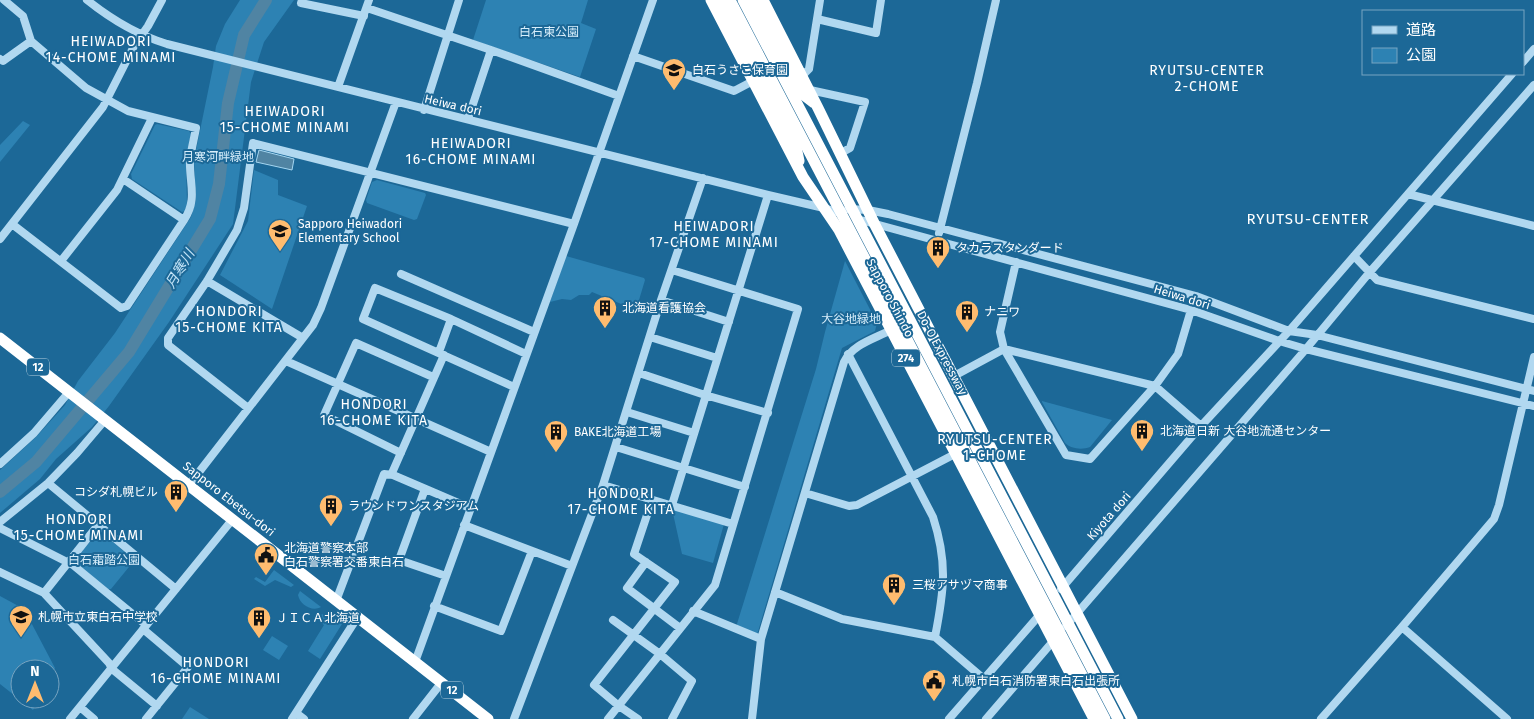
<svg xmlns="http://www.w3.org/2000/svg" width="1534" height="719" font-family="'Fira Sans','Noto Sans JP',sans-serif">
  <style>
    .green { fill: #2d82b3 }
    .water { fill: #5084a3; stroke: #a4d6f1 }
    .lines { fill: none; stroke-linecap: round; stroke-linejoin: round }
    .river { stroke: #5084a3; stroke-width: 12 }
    .minor { stroke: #b1d8f0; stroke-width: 8 }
    .highway { stroke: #fff; stroke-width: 11 }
    .highway-bridge { stroke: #fff; stroke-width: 11 }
    .labels { text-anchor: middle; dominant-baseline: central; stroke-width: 4; stroke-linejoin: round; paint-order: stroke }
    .shield { fill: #1c6897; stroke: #bbd2e0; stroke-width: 1 }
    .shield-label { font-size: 11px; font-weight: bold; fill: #fff }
    .park-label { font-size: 12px; fill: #d7eefb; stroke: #1c6897 }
    .poi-label { font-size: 12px; fill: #fff; stroke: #1c6897; text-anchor: start }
    .street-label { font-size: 12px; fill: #fff; stroke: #1c6897 }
    .neighbourhood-label { font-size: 14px; letter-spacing: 1px; fill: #fff; stroke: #1c6897 }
    .water-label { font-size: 14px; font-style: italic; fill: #c4e4f7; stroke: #1c6897 }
    .quarter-label { font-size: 15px; letter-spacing: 1px; fill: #fff; stroke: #1c6897 }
  </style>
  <rect width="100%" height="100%" fill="#1c6897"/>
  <path class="green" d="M240,0H294L264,42L251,82L233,224L169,322L109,406L92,427L56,459L40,479L0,513V470L36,437L65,405L78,381L115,333L191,217L196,200L194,160L213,67L216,46L225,24Z
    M486,0H588L581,23L596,29L580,77L473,40Z
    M23,121L30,125L0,162V145Z
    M157,124L189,131L191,134L186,159L187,205L185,211L182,212L132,179L131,174L155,125Z
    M254,170L278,180V195L307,206L272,309L220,275L248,221Z
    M377,180L425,193L426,195L417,219L414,220L367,203L366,200L372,182Z
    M566,256L644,278L645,280L636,310L592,292L589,295H579L571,300L562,299L550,302Z
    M845,261L877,323L875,331L842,348L757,635L736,627L816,369L825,332Z
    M1042,402V401L1112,420L1090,447C1082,450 1071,449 1065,443Z
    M672,509L724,524L713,563L682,554Z
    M101,532L133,559V562L111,589H108L76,563L75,559L98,533Z
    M274,570L294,585L291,587L275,580L265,586L254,579L256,577L265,582Z
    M300,591L321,607C312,612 300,605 298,595Z
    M0,596L24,609L55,668L50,678V669H20V699H39L33,710L0,684Z
    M328,613L342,624L320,659L308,651L324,625L317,620L320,615Z
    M272,636L288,646L279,660L263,650Z
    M190,707L209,719H182Z"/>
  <path class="water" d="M259,150L294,159L292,170L256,162Z"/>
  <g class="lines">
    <path class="river" d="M0,492L36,462L129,352L210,219L219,184L228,103L244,35L266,0"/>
    <path class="minor" d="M4,0L23,16L31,41L86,88L128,111L196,128C194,139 191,150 190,160C189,183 198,199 184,220L127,306L121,308L12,224
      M87,0C112,20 137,35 167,44L768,195L824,208L843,214
      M302,0L301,3L364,16
      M367,8L491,50L619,96
      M817,19L876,33L881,0
      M633,56L734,91L753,81
      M0,59L3,61L31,41
      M1523,62L1534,49
      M802,76L809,69L820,0
      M338,87L369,0
      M810,90L865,102L850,148L841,153
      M424,110L459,0
      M468,119L491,50
      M123,179L184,220
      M1408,194L1534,226
      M848,209L868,210L888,214L1196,296L1289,331L1317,335L1534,391
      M857,219L1191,310L1279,341L1306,349L1534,406
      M939,233L977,83L996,0
      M0,239L103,107L134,46L148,26L162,0
      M1354,256L1377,280L1534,319
      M61,261L117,190L152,118
      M1016,262L1000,332L1004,349L1066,455L1090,459L1155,386L1178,354L1191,310
      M401,274L534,332
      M207,281L303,338
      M661,300L729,322
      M650,337L717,358
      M439,352L451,319
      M848,354L933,517C948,563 944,591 935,637
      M444,355L392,473L393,475L470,508
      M286,361L491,452
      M639,373L705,395L768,413
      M954,376L1004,349L1155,386L1201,426
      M514,387L363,319L375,288L451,319L526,354
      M248,408L168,345V338L207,281L237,230L244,208L253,143L574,224
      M627,412L694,433
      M616,447L745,487
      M401,453L324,415L356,343L433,377
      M0,464L34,433L69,392
      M48,483L176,589
      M189,485L313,325L321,308L396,102
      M603,485L733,524
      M425,489L399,560L446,576
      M805,493L849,506L857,505L955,454
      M672,505L768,195
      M0,522L48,483L77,453L105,420
      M464,525L572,566
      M0,528L73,565L146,625
      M646,562L627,588L680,628
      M0,572L44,593L109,663L112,669L157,706
      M1061,589L1201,426L1289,331L1512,74
      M775,592L842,619L935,637L984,679
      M44,593L98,525
      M336,601L384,474L393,475
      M434,606L501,631L532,551
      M693,611L761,639
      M613,620L660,654L692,681L672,719
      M1066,626L1306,349L1369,273L1534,85
      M1402,627L1507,719
      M143,629L188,667L146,719
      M415,662L574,224L653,0
      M80,707L94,719
      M296,713L304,719
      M70,719L232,520
      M292,719L357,618
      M413,719L442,682
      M514,719L603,485L661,300L703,178
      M608,719L715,585L798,309L672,270
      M638,719L619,706L594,685L675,582L634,554L652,500
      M752,719L761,639L844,362C853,344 874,339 891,330
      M949,719L1043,611
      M986,719L1055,639
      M1321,719L1402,627L1494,519L1499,505L1534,357"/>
    <path class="highway" d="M711,0L803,177L839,230L1094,719
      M720,0L796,147L799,161
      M753,0L801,93L814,103
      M763,0L818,108L875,225L1132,719
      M0,338L488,719"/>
    <path class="highway-bridge" d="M730,0L1105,719
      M743,0L1118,719"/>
  </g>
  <defs>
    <g id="school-pin" transform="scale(1.25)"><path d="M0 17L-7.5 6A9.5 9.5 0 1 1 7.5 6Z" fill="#ffbc6f" stroke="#1c6897"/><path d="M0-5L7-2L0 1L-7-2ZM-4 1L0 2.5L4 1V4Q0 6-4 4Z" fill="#111"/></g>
    <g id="building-pin" transform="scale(1.25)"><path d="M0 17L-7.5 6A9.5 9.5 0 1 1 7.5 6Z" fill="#ffbc6f" stroke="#1c6897"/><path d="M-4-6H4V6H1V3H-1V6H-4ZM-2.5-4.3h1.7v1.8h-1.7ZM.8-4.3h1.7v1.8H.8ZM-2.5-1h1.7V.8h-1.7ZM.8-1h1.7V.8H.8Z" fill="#111"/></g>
    <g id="civic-pin" transform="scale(1.25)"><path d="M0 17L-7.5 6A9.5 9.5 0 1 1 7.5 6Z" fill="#ffbc6f" stroke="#1c6897"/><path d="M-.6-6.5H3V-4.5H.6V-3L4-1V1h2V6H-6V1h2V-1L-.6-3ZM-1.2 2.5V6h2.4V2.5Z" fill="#111"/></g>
  </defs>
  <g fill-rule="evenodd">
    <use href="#school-pin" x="674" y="70"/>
    <use href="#school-pin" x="280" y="231"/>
    <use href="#building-pin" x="938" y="248"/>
    <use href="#building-pin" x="605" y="308"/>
    <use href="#building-pin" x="967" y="312"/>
    <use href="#building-pin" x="1142" y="431"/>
    <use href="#building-pin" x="556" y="432"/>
    <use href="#building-pin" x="176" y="492"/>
    <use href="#building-pin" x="331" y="506"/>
    <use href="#civic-pin" x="266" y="555"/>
    <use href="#building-pin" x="894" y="585"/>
    <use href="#school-pin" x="21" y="617"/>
    <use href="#building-pin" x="259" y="618"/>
    <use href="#civic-pin" x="934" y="681"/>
  </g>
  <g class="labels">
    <g class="shield">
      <rect x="892" y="349.5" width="28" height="17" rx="4"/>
      <rect x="27" y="358.5" width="22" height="17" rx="4"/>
      <rect x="441" y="681.5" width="22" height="17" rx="4"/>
    </g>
    <g class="shield-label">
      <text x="906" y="358">274</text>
      <text x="38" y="367">12</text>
      <text x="452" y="690">12</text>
    </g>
    <g class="park-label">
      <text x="549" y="32">白石東公園</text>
      <text x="218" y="157">月寒河畔緑地</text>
      <text x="851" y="319">大谷地緑地</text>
      <text x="104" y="560">白石霜踏公園</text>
    </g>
    <g class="poi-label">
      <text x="692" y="70">白石うさこ保育園</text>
      <text x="298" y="224">Sapporo Heiwadori<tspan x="298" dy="14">Elementary School</tspan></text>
      <text x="956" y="248">タカラスタンダード</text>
      <text x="622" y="308">北海道看護協会</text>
      <text x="984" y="312">ナニワ</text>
      <text x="1160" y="431">北海道日新 大谷地流通センター</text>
      <text x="574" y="432">BAKE北海道工場</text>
      <text x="158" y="492" text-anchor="end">コシダ札幌ビル</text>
      <text x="348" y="506">ラウンドワンスタジアム</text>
      <text x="284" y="548">北海道警察本部<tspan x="284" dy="14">白石警察署交番東白石</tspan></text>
      <text x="912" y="585">三桜アサヅマ商事</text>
      <text x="38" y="617">札幌市立東白石中学校</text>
      <text x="276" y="618">ＪＩＣＡ北海道</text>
      <text x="952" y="681">札幌市白石消防署東白石出張所</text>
    </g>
    <g class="street-label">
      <text transform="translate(453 105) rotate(13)">Heiwa dori</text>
      <text transform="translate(1182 297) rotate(17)">Heiwa dori</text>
      <text transform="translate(890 298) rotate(62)">Sapporo Shindo</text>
      <text transform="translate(942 353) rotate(62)">Do-O Expressway</text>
      <text transform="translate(229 499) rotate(38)">Sapporo Ebetsu-dori</text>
      <text transform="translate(1109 516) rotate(-49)">Kiyota dori</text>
    </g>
    <g class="neighbourhood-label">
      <text x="111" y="41">HEIWADORI<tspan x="111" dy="16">14-CHOME MINAMI</tspan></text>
      <text x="1207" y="70">RYUTSU-CENTER<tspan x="1207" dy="16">2-CHOME</tspan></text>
      <text x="285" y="111">HEIWADORI<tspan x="285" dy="16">15-CHOME MINAMI</tspan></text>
      <text x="471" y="143">HEIWADORI<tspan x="471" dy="16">16-CHOME MINAMI</tspan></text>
      <text x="714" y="226">HEIWADORI<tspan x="714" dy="16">17-CHOME MINAMI</tspan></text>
      <text x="229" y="311">HONDORI<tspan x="229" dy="16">15-CHOME KITA</tspan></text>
      <text x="374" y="404">HONDORI<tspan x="374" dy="16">16-CHOME KITA</tspan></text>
      <text x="995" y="439">RYUTSU-CENTER<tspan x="995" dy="16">1-CHOME</tspan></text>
      <text x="621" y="493">HONDORI<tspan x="621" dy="16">17-CHOME KITA</tspan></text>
      <text x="79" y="519">HONDORI<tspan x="79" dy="16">15-CHOME MINAMI</tspan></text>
      <text x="216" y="662">HONDORI<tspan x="216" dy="16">16-CHOME MINAMI</tspan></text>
    </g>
    <g class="water-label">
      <text transform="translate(180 269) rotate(-59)">月寒川</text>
    </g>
    <g class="quarter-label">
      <text x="1308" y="219">RYUTSU-CENTER</text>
    </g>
  </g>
  <rect x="1362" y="10" width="162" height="65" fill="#1c6897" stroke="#77a4c1"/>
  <rect x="1372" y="26" width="25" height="8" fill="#b1d8f0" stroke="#77a4c1"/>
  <text x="1406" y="35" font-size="15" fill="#ffffff">道路</text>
  <rect x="1372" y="48" width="25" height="15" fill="#2d82b3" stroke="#77a4c1"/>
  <text x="1406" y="60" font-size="15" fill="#ffffff">公園</text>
  <g transform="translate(35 684)"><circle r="24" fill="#1c6897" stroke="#77a4c1"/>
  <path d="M0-4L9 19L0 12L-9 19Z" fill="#ffbc6f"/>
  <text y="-8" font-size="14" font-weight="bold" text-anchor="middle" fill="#ffffff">N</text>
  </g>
</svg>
